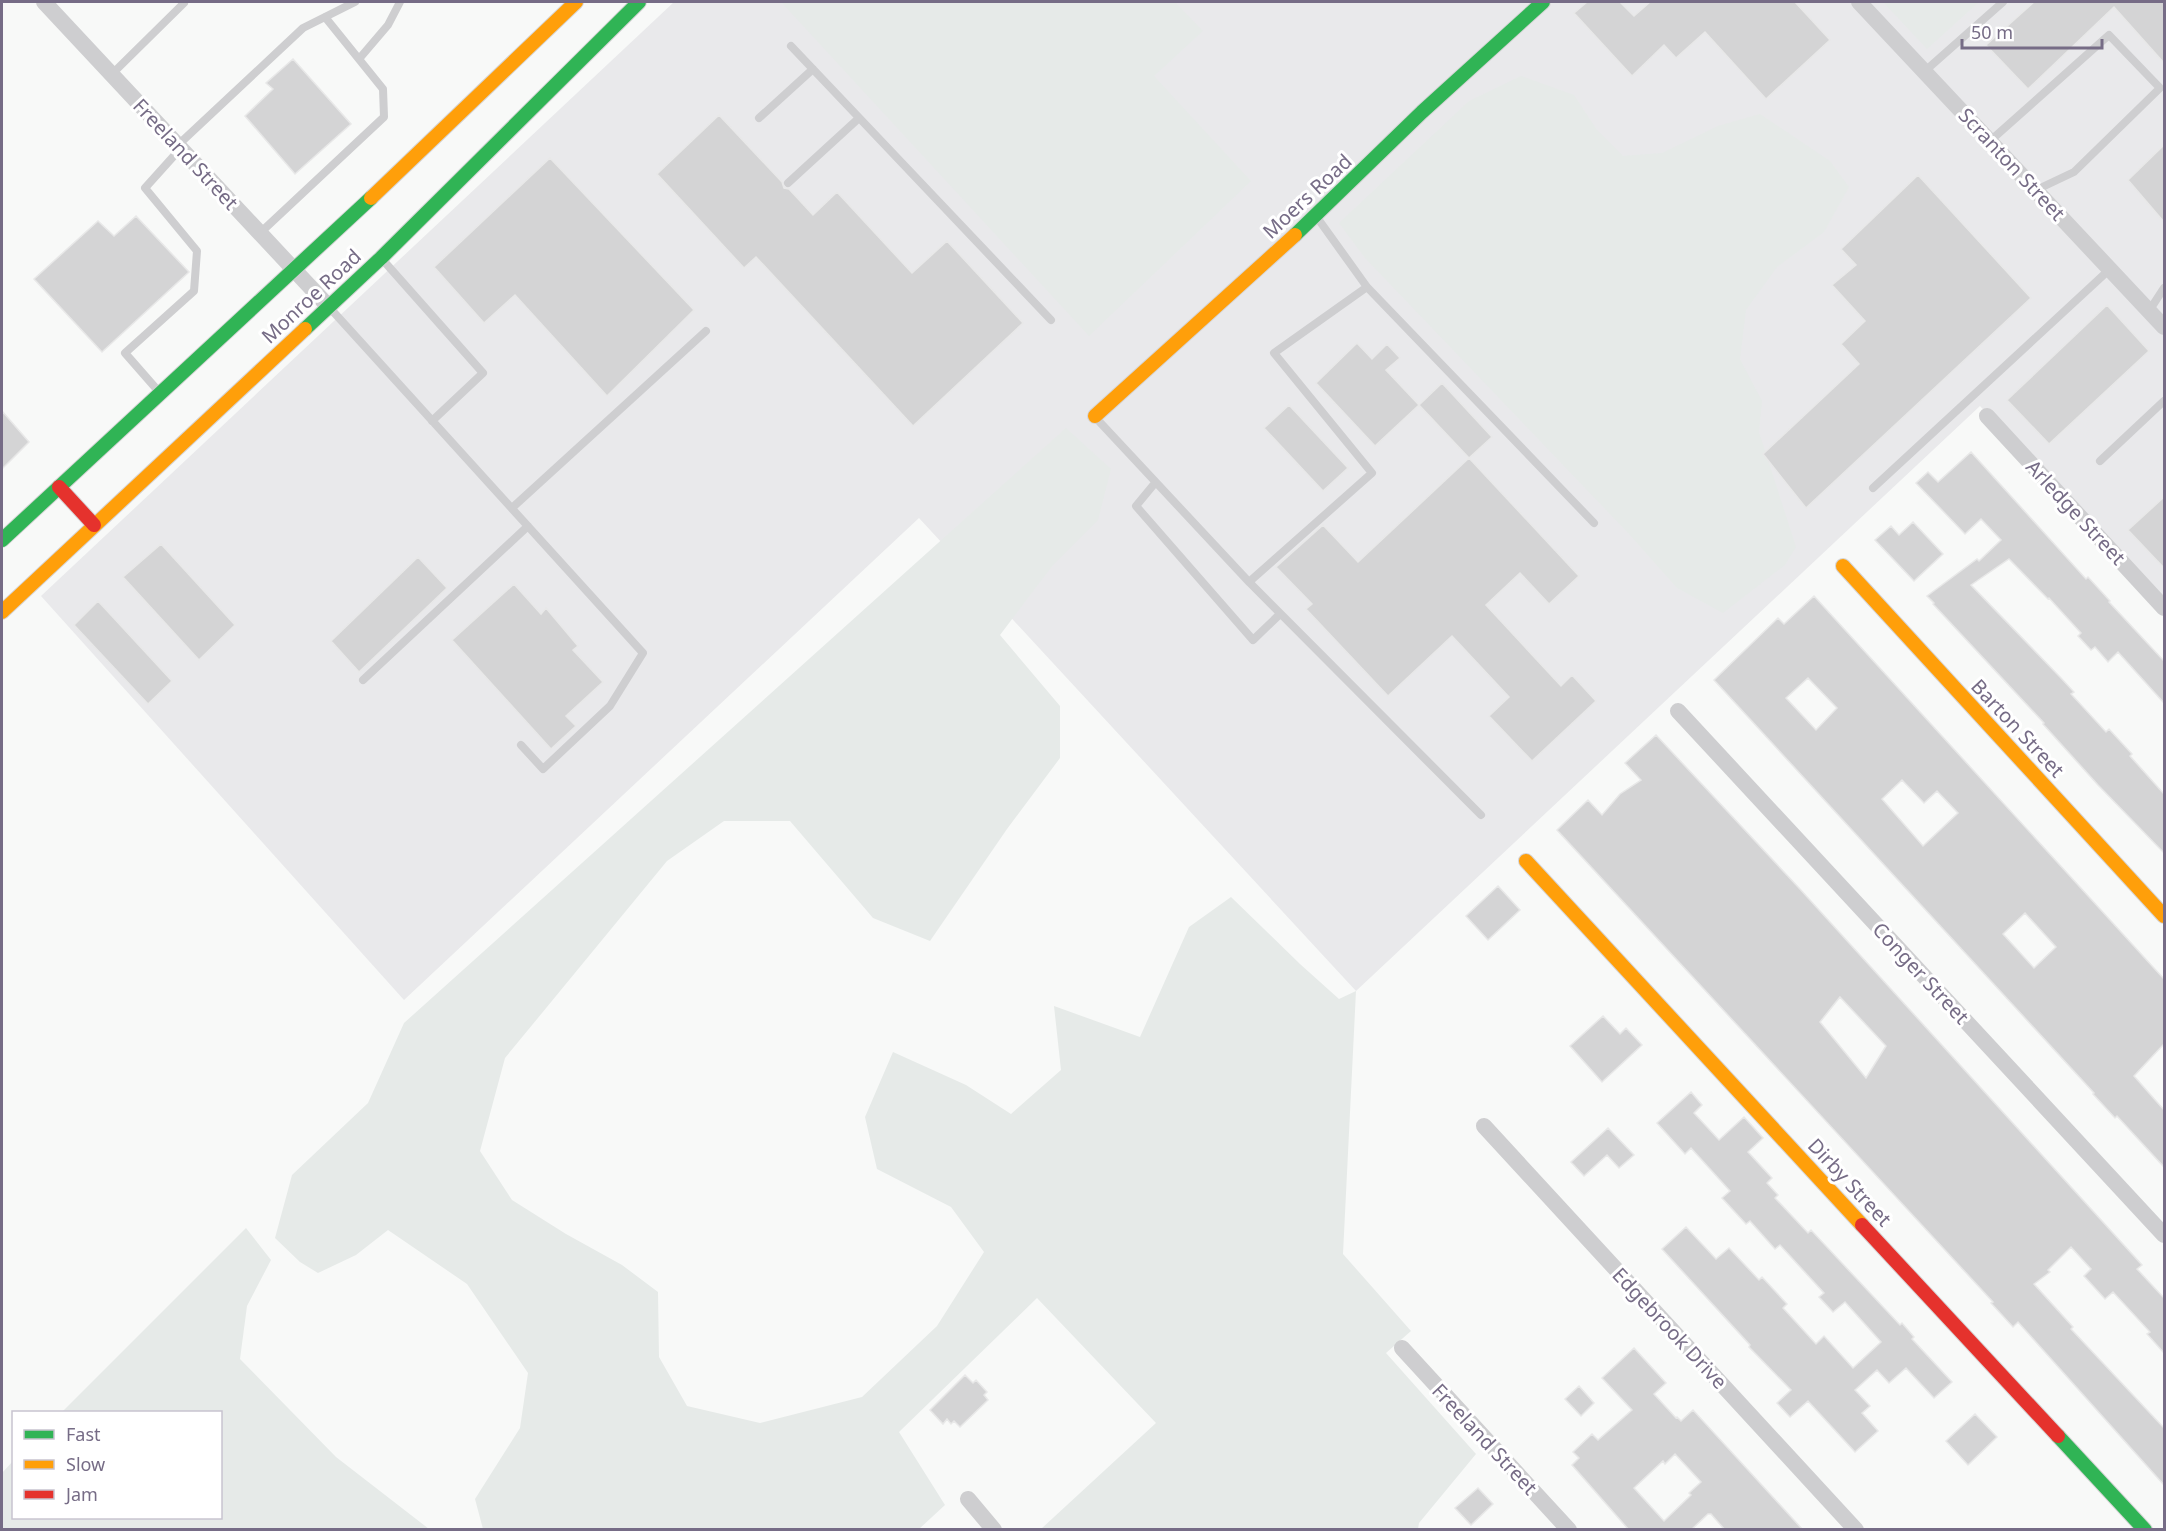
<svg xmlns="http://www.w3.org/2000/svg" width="2166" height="1531" font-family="'Noto Sans',sans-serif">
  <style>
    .built { fill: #e9e9eb }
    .green { fill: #e6eae8 }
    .building { fill: #d4d4d5; stroke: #e8e8e8; stroke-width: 1.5; fill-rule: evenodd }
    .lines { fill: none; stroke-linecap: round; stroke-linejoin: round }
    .fast-casing { stroke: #d6d5d6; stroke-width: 16 }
    .slow-casing { stroke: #d6d5d6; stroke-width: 16 }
    .jam-casing { stroke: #d6d5d6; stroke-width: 16 }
    .lane { stroke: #ceced0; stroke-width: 8 }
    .street { stroke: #ceced0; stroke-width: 16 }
    .fast { stroke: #30b455; stroke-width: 14 }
    .slow { stroke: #ff9f0a; stroke-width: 14 }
    .jam { stroke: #e5322d; stroke-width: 14 }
    .labels { text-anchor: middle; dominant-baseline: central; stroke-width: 6; stroke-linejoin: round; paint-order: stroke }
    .street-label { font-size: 20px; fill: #766c86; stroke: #fff }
  </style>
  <rect width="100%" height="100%" fill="#f8f9f8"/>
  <path class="built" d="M674,2H2164V603L1980,406L1356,991L919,518L404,1000L41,596Z"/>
  <path class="green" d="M781,2H1175L1203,31L1154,76L1251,181L1089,336Z
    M1883,2H1979L1927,49Z
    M1521,76L1574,95L1597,130L1623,156L1662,153L1718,126L1760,114L1830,161L1849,187L1824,232L1777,267L1746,310L1740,359L1762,401L1759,432L1796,547L1785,565L1723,613L1677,588L1629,534L1365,258L1339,223L1469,101Z
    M1066,428L1111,469L1098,520L1053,565L1000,635L1060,706V758L1007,829L930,941L873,918L790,821H724L667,861L505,1058L480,1151L512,1200L566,1234L622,1265L658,1292L659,1357L687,1406L760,1423L862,1397L937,1326L984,1252L951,1207L877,1169L865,1117L893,1052L966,1085L1011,1114L1061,1070L1054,1006L1140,1037L1189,927L1231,897L1300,964L1339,999L1356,991L1343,1254L1411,1331L1386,1353L1476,1454L1419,1523L1418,1529H1041L1156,1423L1037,1298L899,1432L945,1505L919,1529H483L475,1499L520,1428L528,1373L467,1284L388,1230L356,1255L318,1273L300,1262L275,1238L292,1175L368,1103L404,1023Z
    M246,1228L271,1260L247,1306L240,1359L336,1457L429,1529H2V1473L13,1461L14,1518H220V1412H62Z"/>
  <path class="building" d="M1587,2H1620L1634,16L1650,2H1795L1830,40L1766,99L1705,32L1676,58L1664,45L1632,76L1574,13Z
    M2034,2H2164V63L2114,7L2028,89L1986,45Z
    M293,59L351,124L295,174L245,116L273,89L266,83Z
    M719,115L782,182L784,188L789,189L813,215L837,192L912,273L947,241L1023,323L913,426L756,257L744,268L657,174Z
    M2164,145V222L2128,180Z
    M550,158L694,310L607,396L515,295L484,323L434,267Z
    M1918,175L2031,298L1806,508L1763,454L1859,364L1841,344L1865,321L1832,285L1856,265L1841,249Z
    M136,216L189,272L102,352L34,279L98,221L114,236Z
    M2107,305L2149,351L2049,444L2007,400Z
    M1357,343L1372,359L1387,344L1400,358L1386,370L1419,405L1375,446L1316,383Z
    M1442,383L1492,437L1469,458L1419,405Z
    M1289,405L1348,468L1323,491L1264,428Z
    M2,411L29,442L2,469Z
    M1971,452L2086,579L2088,577L2110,601L2109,602L2164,661V703L2118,652L2108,662L2095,647L2091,650L2078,636L2081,633L2049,598L2048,599L2009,559L1971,585L2060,677L2074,692L2071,694L2106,732L2109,729L2132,754L2130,756L2164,794V853L2098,785L2043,724L2044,723L1933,604L1934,603L1927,596L1977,559L1979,561L2001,540L1981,519L1965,534L1916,483L1928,472L1938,482Z
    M1469,458L1579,576L1549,604L1520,573L1486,605L1561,686L1572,675L1596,701L1532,761L1489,716L1509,697L1452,636L1388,696L1306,609L1312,604L1276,567L1323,525L1358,562Z
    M2164,497V568L2128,530Z
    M1913,522L1943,554L1914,581L1875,540L1891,526L1899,535Z
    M161,544L235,625L199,660L123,577Z
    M418,557L447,588L359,672L331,641Z
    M514,584L541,614L546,608L578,646L573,650L603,682L566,716L576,726L551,749L452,640Z
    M1814,596L2164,979V1044L2134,1076L2164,1110V1167L2117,1116L2115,1118L2093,1094L2094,1093L1714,680L1778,618L1784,624ZM1808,678L1837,708L1816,730L1786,698ZM1902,780L1924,803L1937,791L1958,813L1923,846L1882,799ZM2025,913L2056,947L2034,968L2003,934Z
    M98,601L172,681L148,704L74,625Z
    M1656,735L1799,888L2142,1265L2137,1269L2164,1298V1353L2147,1334L2150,1332L2113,1292L2105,1299L2084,1276L2091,1269L2071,1247L2048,1270L2050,1272L2034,1284L2073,1327L2071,1329L2164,1428V1485L2018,1322L2013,1327L1991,1303L1993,1302L1557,830L1588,800L1602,815L1620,794L1641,780L1625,763ZM1840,997L1886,1046L1866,1078L1820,1022Z
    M1498,886L1520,910L1488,940L1466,916Z
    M1603,1016L1620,1034L1626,1028L1642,1045L1602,1082L1570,1046Z
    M1691,1092L1702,1105L1694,1113L1719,1140L1744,1117L1763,1138L1748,1152L1772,1178L1767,1183L1778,1195L1775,1198L1808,1233L1811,1230L1900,1325L1902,1323L1914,1337L1912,1339L1952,1382L1934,1398L1906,1368L1889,1383L1877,1370L1855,1390L1870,1406L1862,1413L1878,1431L1855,1452L1808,1401L1790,1417L1777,1403L1791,1390L1749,1347L1750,1345L1662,1249L1686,1227L1716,1259L1729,1248L1759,1280L1762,1277L1787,1304L1783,1308L1816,1344L1824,1336L1853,1368L1881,1342L1845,1302L1833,1312L1819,1297L1824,1293L1780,1245L1775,1249L1750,1221L1746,1224L1722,1198L1730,1191L1691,1148L1685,1154L1657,1123Z
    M1608,1128L1634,1155L1619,1168L1607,1155L1584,1176L1571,1162Z
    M1634,1348L1666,1383L1654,1394L1676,1418L1677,1417L1681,1421L1693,1410L1803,1530H1725L1711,1514H1708L1691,1530H1629L1572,1465L1579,1458L1573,1452L1592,1434L1598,1440L1632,1410L1602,1378ZM1675,1454L1701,1482L1689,1493L1691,1495L1664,1521L1634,1488L1663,1461L1665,1464Z
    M965,1375L973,1383L976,1380L987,1392L984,1395L988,1400L960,1427L954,1421L951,1424L947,1419L943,1424L930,1410Z
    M1579,1386L1594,1403L1581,1416L1565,1399Z
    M1975,1414L1997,1437L1968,1465L1946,1441Z
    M1478,1488L1493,1504L1471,1525L1455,1508Z"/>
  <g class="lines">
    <g class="fast-casing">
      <path id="fast" d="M1295,235L1422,112L1543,2
        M305,329L381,258L639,2
        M2,540L371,198
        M2058,1436L2145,1530"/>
    </g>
    <g class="slow-casing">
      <path id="slow" d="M371,198L576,2
        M1095,416L1295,235
        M1843,566L2164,916
        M2,612L305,329
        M1526,861L1862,1225"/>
    </g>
    <g class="jam-casing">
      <path id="jam" d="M59,487L94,525
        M1862,1225L2058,1436"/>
    </g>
    <path class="lane" d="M791,46L1051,320
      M359,59L388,25L400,2
      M1925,71L2003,2
      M112,74L184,3L182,2
      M759,118L813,69
      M1990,141L2109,35L2160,88L2074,172L2036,190
      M178,145L303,28L355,2
      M788,183L859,118
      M1316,216L1367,287L1594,523
      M260,233L384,117L383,89L325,17
      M382,259L483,373L432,421
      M329,307L643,653L610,706L543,769L521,745
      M2149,311L2164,288
      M160,393L125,353L194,291L197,251L145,188L181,148
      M1095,417L1249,582L1481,815
      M2100,461L2164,401
      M1155,483L1136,506L1253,640L1280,614
      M1873,488L2110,269
      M512,508L706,331
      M1249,582L1372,473L1274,353L1367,287
      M363,680L528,526"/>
    <path class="street" d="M44,2L328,306
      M1859,2L2164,327
      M1987,416L2164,608
      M1678,711L2164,1235
      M1484,1126L1856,1530
      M1402,1348L1569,1530
      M968,1499L994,1530"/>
    <use href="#fast" class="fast"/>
    <use href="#slow" class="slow"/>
    <use href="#jam" class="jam"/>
  </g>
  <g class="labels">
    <g class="street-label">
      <text transform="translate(186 154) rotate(47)">Freeland Street</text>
      <text transform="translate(2012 164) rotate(47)">Scranton Street</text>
      <text transform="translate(1307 196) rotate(-43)">Moers Road</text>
      <text transform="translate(311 296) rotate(-43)">Monroe Road</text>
      <text transform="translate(2076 512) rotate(47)">Arledge Street</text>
      <text transform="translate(2018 728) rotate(47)">Barton Street</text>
      <text transform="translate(1921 973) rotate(47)">Conger Street</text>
      <text transform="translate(1850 1182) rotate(47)">Dirby Street</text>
      <text transform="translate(1670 1328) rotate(47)">Edgebrook Drive</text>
      <text transform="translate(1485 1439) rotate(47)">Freeland Street</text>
    </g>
  </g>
  <rect width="2166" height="1531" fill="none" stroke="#766c86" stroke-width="6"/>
  <rect x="12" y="1411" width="210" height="108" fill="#ffffff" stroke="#c8c4cf" stroke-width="1.5"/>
  <rect x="24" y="1430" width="30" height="9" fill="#30b455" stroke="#c8c4cf" stroke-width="1.5"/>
  <text x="66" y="1441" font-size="18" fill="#766c86">Fast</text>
  <rect x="24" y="1460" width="30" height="9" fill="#ff9f0a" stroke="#c8c4cf" stroke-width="1.5"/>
  <text x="66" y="1471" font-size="18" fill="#766c86">Slow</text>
  <rect x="24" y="1490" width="30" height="9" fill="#e5322d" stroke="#c8c4cf" stroke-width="1.5"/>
  <text x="66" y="1501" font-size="18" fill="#766c86">Jam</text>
  <path d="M1962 39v9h140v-9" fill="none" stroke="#766c86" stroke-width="3"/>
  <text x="1971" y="39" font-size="18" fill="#766c86" stroke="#ffffff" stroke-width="4.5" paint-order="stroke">50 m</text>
</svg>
